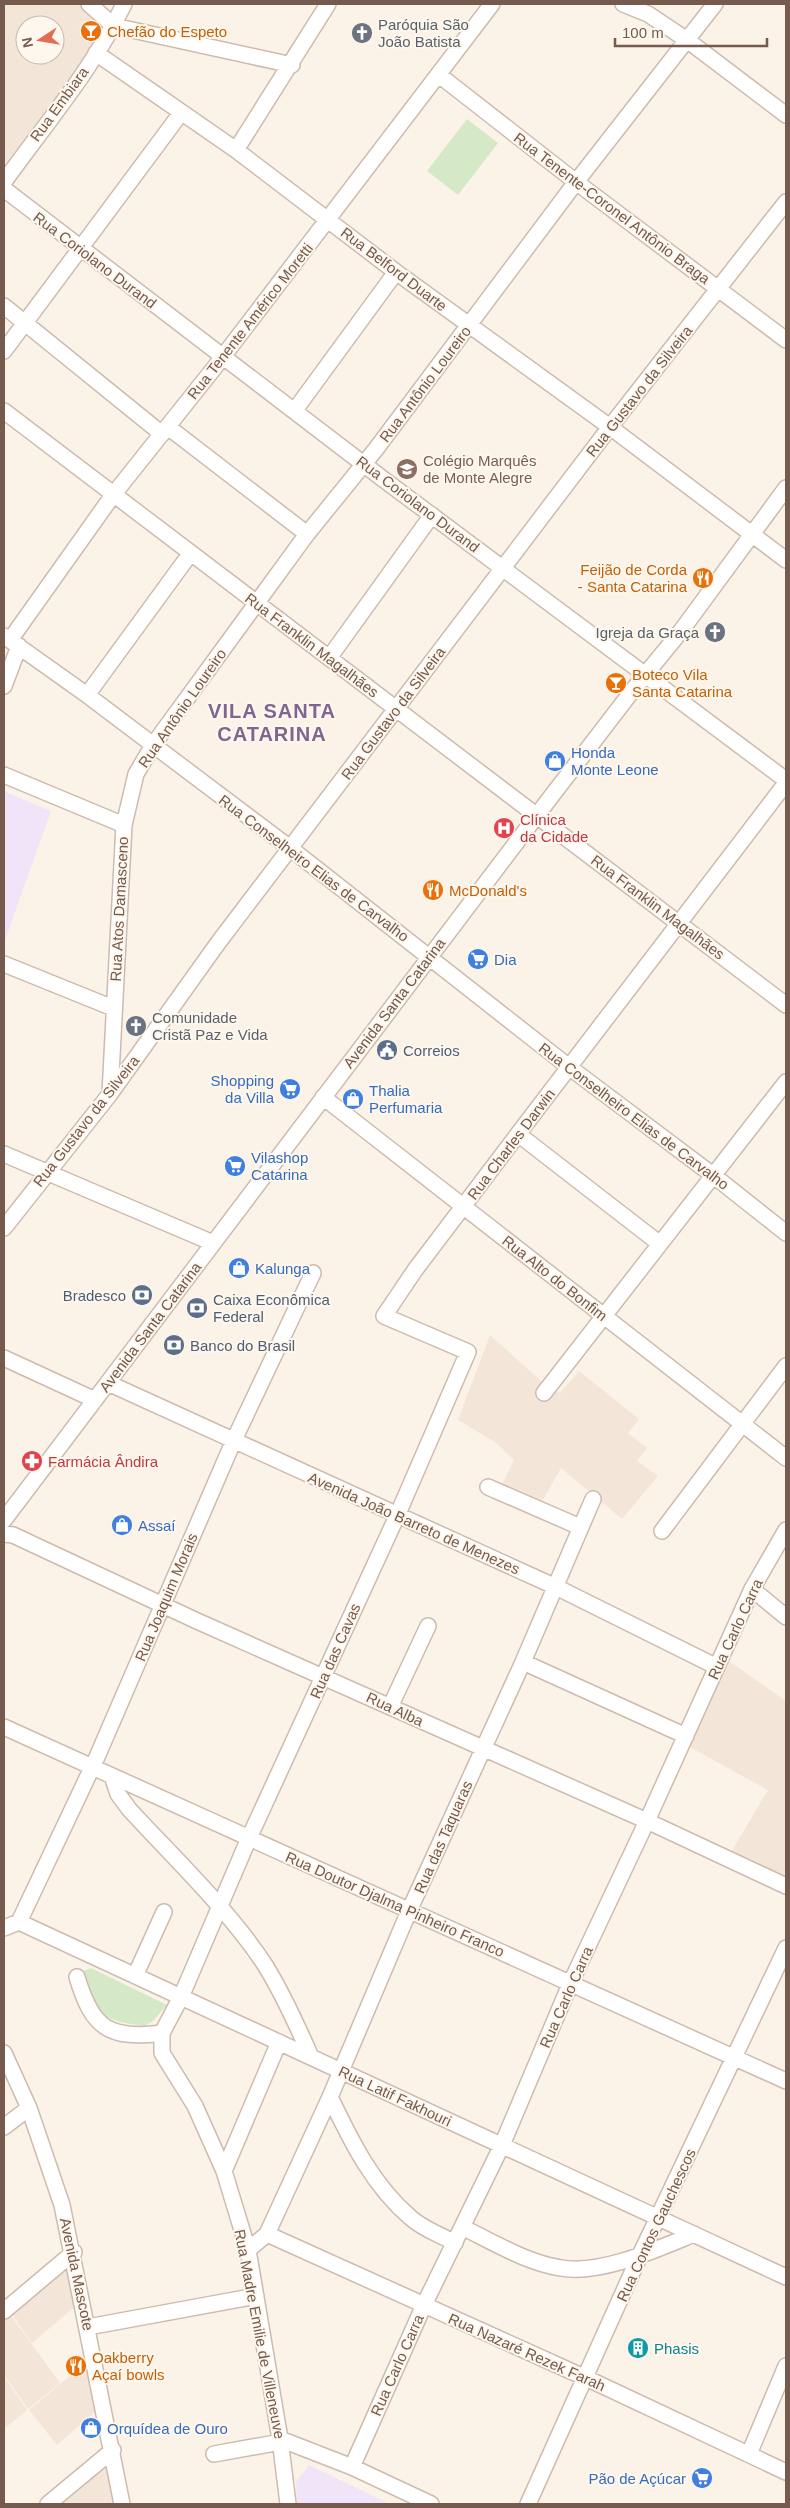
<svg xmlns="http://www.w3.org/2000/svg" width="790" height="2508" font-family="Helvetica,sans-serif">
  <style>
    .residential { fill: #f3e5d7; fill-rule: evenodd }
    .education { fill: #f0e5f8 }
    .green { fill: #d6e9c7 }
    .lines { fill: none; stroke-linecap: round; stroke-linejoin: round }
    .minor-casing { stroke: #cdbbae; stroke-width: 18 }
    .minor { stroke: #fff; stroke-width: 15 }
    .labels { text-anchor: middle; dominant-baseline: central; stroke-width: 4; stroke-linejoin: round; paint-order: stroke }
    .worship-label { font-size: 15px; fill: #5b616d; stroke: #fef7ee; text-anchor: start }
    .food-label { font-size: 15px; fill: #c56008; stroke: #fef7ee; text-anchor: start }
    .street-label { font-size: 15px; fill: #755a4d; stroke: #fef7ee }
    .education-label { font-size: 15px; fill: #785e54; stroke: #fef7ee; text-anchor: start }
    .shop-label { font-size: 15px; fill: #366cbe; stroke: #fef7ee; text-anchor: start }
    .health-label { font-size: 15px; fill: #be3a42; stroke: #fef7ee; text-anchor: start }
    .service-label { font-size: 15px; fill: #4e5e75; stroke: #fef7ee; text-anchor: start }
    .culture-label { font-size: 15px; fill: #0d838f; stroke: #fef7ee; text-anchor: start }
    .district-label { font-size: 20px; font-weight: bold; letter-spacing: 1px; fill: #806590; stroke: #fef7ee }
  </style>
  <rect width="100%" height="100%" fill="#fbf3e8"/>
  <path class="residential" d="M4,4H99L123,24L102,59L4,179ZM25,25H55V55H25Z
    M490,1335L543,1383L560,1393L579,1371L639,1419L628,1433L647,1448L637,1461L658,1476L622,1519L561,1468L540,1505L501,1487L514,1460L495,1442L458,1420Z
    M716,1652L786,1701V1877L730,1854L768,1790L677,1740Z
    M70,2262L78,2304L32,2343L10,2312Z
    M9,2313L60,2383L28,2409L4,2375V2318Z
    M90,2359L99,2408L57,2445L29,2410Z
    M4,2377L27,2410L4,2429Z
    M109,2459L117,2504H55Z"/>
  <path class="education" d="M4,791L51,811L4,943Z
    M309,2465L390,2504H297L296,2482Z"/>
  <path class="green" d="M467,119L498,143L458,195L427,171Z
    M91,1968L167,2005L153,2021L145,2026C130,2024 108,2022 97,2009C90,2000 86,1983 81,1972Z"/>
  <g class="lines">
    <g class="minor-casing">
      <path id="minor" d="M89,4L114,26
        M623,4L648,14L687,40L786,115
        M114,26L292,65
        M96,53L236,150L396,272L610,427L786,560
        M439,75L576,182L786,340
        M236,150L328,4
        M4,182C44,126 95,66 124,4
        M4,189L383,479L786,780
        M4,306L162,434
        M4,351L181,113
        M295,410L396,272
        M4,411L786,1005
        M168,427L307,534
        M4,636L87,695L290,848L569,1067L714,1176L786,1233
        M10,640L113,495L215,367L492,4
        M329,658L432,515
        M4,686L19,646
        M87,695L190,554
        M4,775L124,825
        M4,964L113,1008
        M110,1094L124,825L136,774L153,745L307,534L376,449L576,182L715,4
        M323,1097L786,1458
        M518,1134L660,1244
        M4,1154L213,1243
        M4,1228L110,1094L218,943L610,427L786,202
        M4,1358L95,1400
        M108,1383L556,1587L717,1667
        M544,1393L786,1082
        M488,1487L580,1527
        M4,1520L547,802L636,686L681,631L786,488
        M662,1531L786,1366
        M4,1534L13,1535L197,1621L647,1821L786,1886
        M752,1589L786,1617
        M523,1662L686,1736
        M390,1707L428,1626
        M4,1727L786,2081
        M112,1776L118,1794L129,1809C173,1857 230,1911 265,1965C283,1994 297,2025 311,2057
        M19,1922L97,1757L234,1440L313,1273
        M4,1928L19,1922L786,2277
        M135,1976L164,1912
        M77,1977C92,2028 109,2040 162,2033
        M4,2053L29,2108L62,2205L122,2504
        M330,2097C351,2141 373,2186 411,2218C423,2229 441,2235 455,2243
        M4,2127L29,2108
        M224,2171L279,2042
        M462,2227C493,2242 527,2263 561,2268C601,2275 657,2249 694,2234
        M267,2234L586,2378L786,2472
        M248,2250L267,2234L330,2097L409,1911L523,1662L593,1499
        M4,2311L74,2252
        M88,2327L256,2296
        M280,2439L352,2467L431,2504
        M214,2454L281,2442
        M749,2454L786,2366
        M352,2467L424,2305L502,2145L571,1982L647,1821L752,1589L786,1530
        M48,2504L113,2450
        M288,2504L280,2439L248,2250L224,2171L195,2106L162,2053V2033L181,1997L249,1838L397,1516L468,1352L384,1316L415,1270L518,1134L786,783
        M528,2504L640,2255L786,1948"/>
    </g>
    <use href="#minor" class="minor"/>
  </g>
  <defs>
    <g id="bar-disc" transform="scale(1.125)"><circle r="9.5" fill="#e8710a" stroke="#fef7ee"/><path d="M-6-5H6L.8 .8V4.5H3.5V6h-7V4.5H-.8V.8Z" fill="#fff"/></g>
    <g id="church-disc" transform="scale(1.125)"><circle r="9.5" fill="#6b7280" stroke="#fef7ee"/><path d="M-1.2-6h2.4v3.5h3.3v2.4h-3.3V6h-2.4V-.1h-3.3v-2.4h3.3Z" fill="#fff"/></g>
    <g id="school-disc" transform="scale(1.125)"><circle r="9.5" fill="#8d6e63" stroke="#fef7ee"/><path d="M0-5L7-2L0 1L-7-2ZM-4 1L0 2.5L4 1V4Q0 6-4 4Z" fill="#fff"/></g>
    <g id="restaurant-disc" transform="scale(1.125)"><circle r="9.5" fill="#e8710a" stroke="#fef7ee"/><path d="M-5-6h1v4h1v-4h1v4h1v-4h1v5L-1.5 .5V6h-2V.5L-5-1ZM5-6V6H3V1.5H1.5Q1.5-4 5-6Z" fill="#fff"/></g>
    <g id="shop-disc" transform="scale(1.125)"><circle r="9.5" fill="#3f7fe0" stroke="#fef7ee"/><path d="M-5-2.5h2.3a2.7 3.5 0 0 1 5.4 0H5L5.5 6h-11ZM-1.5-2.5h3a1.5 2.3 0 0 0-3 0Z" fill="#fff"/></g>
    <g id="hospital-disc" transform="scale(1.125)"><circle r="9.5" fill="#e0444e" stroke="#fef7ee"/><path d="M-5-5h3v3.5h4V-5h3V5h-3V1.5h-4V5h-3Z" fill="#fff"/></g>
    <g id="supermarket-disc" transform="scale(1.125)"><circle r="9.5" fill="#3f7fe0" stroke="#fef7ee"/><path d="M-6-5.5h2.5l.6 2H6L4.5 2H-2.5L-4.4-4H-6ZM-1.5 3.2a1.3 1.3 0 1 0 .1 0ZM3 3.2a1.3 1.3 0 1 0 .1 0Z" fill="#fff"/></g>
    <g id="civic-disc" transform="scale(1.125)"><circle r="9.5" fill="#5c6f8a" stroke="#fef7ee"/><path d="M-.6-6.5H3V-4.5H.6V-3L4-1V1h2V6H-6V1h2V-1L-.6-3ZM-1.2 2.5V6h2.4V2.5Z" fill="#fff"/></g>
    <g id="bank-disc" transform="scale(1.125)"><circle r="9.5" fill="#5c6f8a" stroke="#fef7ee"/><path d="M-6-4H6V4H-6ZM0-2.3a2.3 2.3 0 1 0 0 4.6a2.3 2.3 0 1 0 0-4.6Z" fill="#fff"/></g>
    <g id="pharmacy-disc" transform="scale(1.125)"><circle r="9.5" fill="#e0444e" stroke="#fef7ee"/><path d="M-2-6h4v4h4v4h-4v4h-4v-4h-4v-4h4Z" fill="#fff"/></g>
    <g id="building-disc" transform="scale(1.125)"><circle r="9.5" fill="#0f9aa8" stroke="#fef7ee"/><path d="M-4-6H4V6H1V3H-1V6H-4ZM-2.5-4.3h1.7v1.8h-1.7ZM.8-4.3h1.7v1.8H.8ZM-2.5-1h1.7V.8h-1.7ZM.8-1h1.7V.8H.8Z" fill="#fff"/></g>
  </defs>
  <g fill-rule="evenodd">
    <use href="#bar-disc" x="91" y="31"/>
    <use href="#church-disc" x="362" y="33"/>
    <use href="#school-disc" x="407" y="469"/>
    <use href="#restaurant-disc" x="703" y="578"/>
    <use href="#church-disc" x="715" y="632"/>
    <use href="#bar-disc" x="616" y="683"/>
    <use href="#shop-disc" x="555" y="761"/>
    <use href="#hospital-disc" x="504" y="828"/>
    <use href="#restaurant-disc" x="433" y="890"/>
    <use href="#supermarket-disc" x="478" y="959"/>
    <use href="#church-disc" x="136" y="1026"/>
    <use href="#civic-disc" x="387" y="1050"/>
    <use href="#supermarket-disc" x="290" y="1089"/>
    <use href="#shop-disc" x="353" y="1099"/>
    <use href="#supermarket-disc" x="235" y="1166"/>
    <use href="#shop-disc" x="239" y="1268"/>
    <use href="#bank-disc" x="142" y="1295"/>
    <use href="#bank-disc" x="197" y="1308"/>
    <use href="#bank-disc" x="174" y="1345"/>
    <use href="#pharmacy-disc" x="32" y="1461"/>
    <use href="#shop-disc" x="122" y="1525"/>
    <use href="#building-disc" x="638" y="2348"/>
    <use href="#restaurant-disc" x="76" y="2366"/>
    <use href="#shop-disc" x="91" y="2428"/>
    <use href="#supermarket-disc" x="702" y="2478"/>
  </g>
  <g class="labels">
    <g class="worship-label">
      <text x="378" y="24">Paróquia São<tspan x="378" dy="17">João Batista</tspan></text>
      <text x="699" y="632" text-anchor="end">Igreja da Graça</text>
      <text x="152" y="1017">Comunidade<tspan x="152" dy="17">Cristã Paz e Vida</tspan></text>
    </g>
    <g class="food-label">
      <text x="107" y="31">Chefão do Espeto</text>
      <text x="687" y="569" text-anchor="end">Feijão de Corda<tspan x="687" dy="17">- Santa Catarina</tspan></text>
      <text x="632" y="674">Boteco Vila<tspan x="632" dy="17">Santa Catarina</tspan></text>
      <text x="449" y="890">McDonald's</text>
      <text x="92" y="2357">Oakberry<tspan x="92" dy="17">Açaí bowls</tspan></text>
    </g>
    <g class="street-label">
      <text transform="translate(59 104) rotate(-54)">Rua Embiara</text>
      <text transform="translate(612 208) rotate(37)">Rua Tenente-Coronel Antônio Braga</text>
      <text transform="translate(95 260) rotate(37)">Rua Coriolano Durand</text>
      <text transform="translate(394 269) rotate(37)">Rua Belford Duarte</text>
      <text transform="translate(250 321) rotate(-52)">Rua Tenente Américo Moretti</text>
      <text transform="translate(425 384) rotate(-53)">Rua Antônio Loureiro</text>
      <text transform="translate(639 391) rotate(-52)">Rua Gustavo da Silveira</text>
      <text transform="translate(418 504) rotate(37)">Rua Coriolano Durand</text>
      <text transform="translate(312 645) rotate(37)">Rua Franklin Magalhães</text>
      <text transform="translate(182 708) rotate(-55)">Rua Antônio Loureiro</text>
      <text transform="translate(393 713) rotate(-53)">Rua Gustavo da Silveira</text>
      <text transform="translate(314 868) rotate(37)">Rua Conselheiro Elias de Carvalho</text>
      <text transform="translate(658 907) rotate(37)">Rua Franklin Magalhães</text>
      <text transform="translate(119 909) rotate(-87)">Rua Atos Damasceno</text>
      <text transform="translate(394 1003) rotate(-53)">Avenida Santa Catarina</text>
      <text transform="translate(634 1116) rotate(37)">Rua Conselheiro Elias de Carvalho</text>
      <text transform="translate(86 1121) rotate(-52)">Rua Gustavo da Silveira</text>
      <text transform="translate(511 1144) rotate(-53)">Rua Charles Darwin</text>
      <text transform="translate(555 1278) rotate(38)">Rua Alto do Bonfim</text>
      <text transform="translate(150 1327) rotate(-53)">Avenida Santa Catarina</text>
      <text transform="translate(414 1523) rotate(24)">Avenida João Barreto de Menezes</text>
      <text transform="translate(166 1597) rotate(-67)">Rua Joaquim Morais</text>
      <text transform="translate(735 1629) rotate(-65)">Rua Carlo Carra</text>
      <text transform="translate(335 1651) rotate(-66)">Rua das Cavas</text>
      <text transform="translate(395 1709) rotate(25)">Rua Alba</text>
      <text transform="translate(443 1837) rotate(-66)">Rua das Taquaras</text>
      <text transform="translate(395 1904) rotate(24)">Rua Doutor Djalma Pinheiro Franco</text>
      <text transform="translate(566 1997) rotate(-66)">Rua Carlo Carra</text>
      <text transform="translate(395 2096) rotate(25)">Rua Latif Fakhouri</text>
      <text transform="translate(656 2225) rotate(-65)">Rua Contos Gauchescos</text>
      <text transform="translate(77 2274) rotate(78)">Avenida Mascote</text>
      <text transform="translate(260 2334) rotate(79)">Rua Madre Emilie de Villeneuve</text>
      <text transform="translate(527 2352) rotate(24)">Rua Nazaré Rezek Farah</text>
      <text transform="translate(397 2365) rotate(-66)">Rua Carlo Carra</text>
    </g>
    <g class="education-label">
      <text x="423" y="460">Colégio Marquês<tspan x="423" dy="17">de Monte Alegre</tspan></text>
    </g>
    <g class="shop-label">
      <text x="571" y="752">Honda<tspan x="571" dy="17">Monte Leone</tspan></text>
      <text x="494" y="959">Dia</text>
      <text x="274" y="1080" text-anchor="end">Shopping<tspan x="274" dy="17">da Villa</tspan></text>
      <text x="369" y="1090">Thalia<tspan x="369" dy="17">Perfumaria</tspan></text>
      <text x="251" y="1157">Vilashop<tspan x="251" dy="17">Catarina</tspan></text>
      <text x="255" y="1268">Kalunga</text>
      <text x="138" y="1525">Assaí</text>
      <text x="107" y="2428">Orquídea de Ouro</text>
      <text x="686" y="2478" text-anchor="end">Pão de Açúcar</text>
    </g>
    <g class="health-label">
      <text x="520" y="819">Clínica<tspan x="520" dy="17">da Cidade</tspan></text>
      <text x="48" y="1461">Farmácia Ândira</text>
    </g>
    <g class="service-label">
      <text x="403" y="1050">Correios</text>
      <text x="126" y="1295" text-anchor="end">Bradesco</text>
      <text x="213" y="1299">Caixa Econômica<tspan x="213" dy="17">Federal</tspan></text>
      <text x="190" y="1345">Banco do Brasil</text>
    </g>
    <g class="culture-label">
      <text x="654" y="2348">Phasis</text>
    </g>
    <g class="district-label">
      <text x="272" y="711">VILA SANTA<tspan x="272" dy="23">CATARINA</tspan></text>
    </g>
  </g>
  <rect width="790" height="2508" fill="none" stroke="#755a4d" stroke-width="10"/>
  <g transform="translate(40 40) rotate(258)"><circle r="24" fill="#fef7ee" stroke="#c7b8ae"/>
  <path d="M0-4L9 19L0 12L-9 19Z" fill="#df6e54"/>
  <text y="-8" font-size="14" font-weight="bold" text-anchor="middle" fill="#755a4d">N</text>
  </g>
  <path d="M615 38v8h152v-8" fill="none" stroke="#755a4d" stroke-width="2.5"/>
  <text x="622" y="38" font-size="15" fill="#755a4d" stroke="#fef7ee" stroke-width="4" paint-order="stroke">100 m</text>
</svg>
